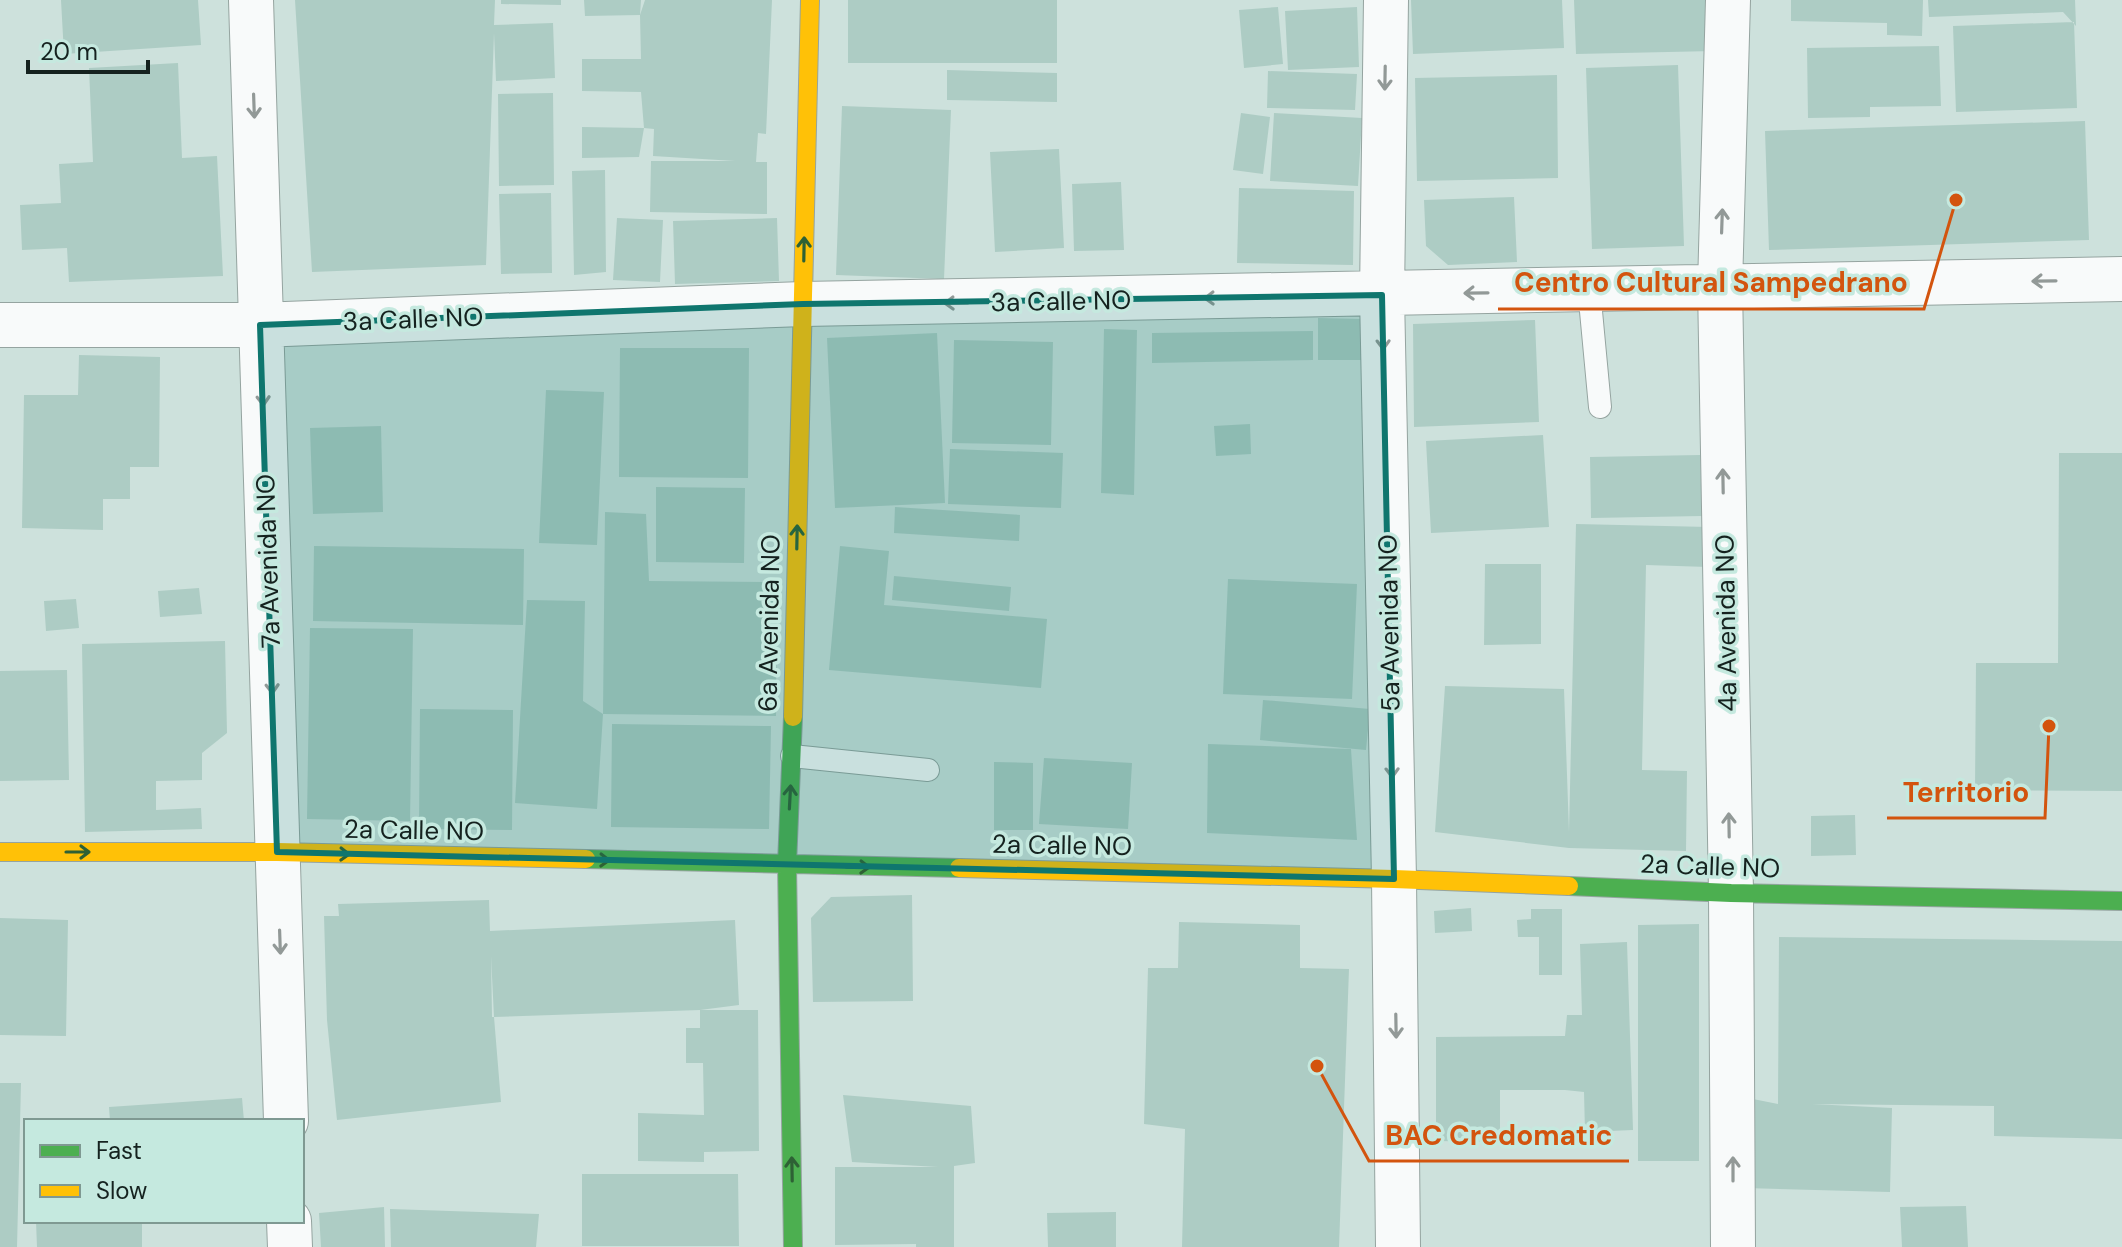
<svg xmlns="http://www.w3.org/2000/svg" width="2122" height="1247" font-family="'DM Sans',sans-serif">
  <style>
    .building { fill: #adccc4; fill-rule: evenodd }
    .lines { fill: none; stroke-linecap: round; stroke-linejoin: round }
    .lane-casing { stroke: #95a4a0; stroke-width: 24 }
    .street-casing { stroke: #95a4a0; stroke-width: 46 }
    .fast-casing { stroke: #95a4a0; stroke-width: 20 }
    .slow-casing { stroke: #95a4a0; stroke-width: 20 }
    .lane { stroke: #f8fafa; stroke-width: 22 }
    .street { stroke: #f8fafa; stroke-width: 44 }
    .fast { stroke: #4caf50; stroke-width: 18 }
    .slow { stroke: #ffc107; stroke-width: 18 }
    .oneway { stroke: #929997 }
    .oneway2 { stroke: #2e6135 }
    .marked { fill: #0f766e; fill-opacity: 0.2; stroke: #0f766e; stroke-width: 6; stroke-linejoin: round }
    .labels { text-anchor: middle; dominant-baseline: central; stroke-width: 7; stroke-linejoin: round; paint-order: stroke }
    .street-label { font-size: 26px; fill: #15221f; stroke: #c5e9df }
    .leader { fill: none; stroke: #d3540e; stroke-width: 3 }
    .callout-dot { fill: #d3540e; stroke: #c5e9df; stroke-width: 3 }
    .callout-label { font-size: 28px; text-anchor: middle; font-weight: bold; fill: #d3540e; stroke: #c5e9df; stroke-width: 7; stroke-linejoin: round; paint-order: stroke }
  </style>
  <rect width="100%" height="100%" fill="#cde1dc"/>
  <path class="building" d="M61,0H198L201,45L64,54Z
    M295,0H495L494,25L553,23L555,78L496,81L494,33L486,265L312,272Z
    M501,0H561V5L501,4Z
    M584,0H641L640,15L585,16Z
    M645,0H772L766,134L758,133L756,162H767V214L650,212L651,161H735L653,156L654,129L644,128L641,92L582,91V59H641L640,15Z
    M848,0H1057V63H848Z
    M1411,0H1562L1564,48L1413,54Z
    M1574,0H1713L1714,51L1576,54Z
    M1791,0H1923L1922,36L1887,35V23L1791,21Z
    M1928,0H2075L2076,26L2063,12L1929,17Z
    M1278,7L1283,64L1244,68L1239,10Z
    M1357,7L1359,67L1288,70L1285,11Z
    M2074,22L2077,108L1956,112L1953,26Z
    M1939,46L1941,106L1870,107V117L1808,118L1807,48Z
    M178,63L182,158L217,156L223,276L69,282L67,248L22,250L20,205L61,203L59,164L93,162L89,68Z
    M1678,65L1684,246L1592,249L1586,68Z
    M947,70L1057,73V102L947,100Z
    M1268,71L1357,74L1355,110L1267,108Z
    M1557,75L1558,178L1417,181L1415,78Z
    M553,93L554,185L499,186L498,94Z
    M842,106L951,110L944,279L836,275Z
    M1241,113L1270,117L1263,174L1233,170Z
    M1274,113L1362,118L1358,186L1270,181Z
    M2085,121L2089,240L1769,250L1765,131Z
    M582,127L644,128L639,157L582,158Z
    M1059,149L1064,248L995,252L990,152Z
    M605,170L606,272L574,275L572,171Z
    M1121,182L1124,250L1074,251L1072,184Z
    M1239,188L1354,191L1353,265L1237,263Z
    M551,193L552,273L501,274L499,194Z
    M1514,197L1517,262L1448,265L1426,246L1424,200Z
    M617,218L663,220L660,282L613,280Z
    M777,218L779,281L675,284L673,221Z
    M1318,318L1362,319V360H1318Z
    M1535,320L1539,422L1414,427L1413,324Z
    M1104,329L1137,330L1134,495L1101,493Z
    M1313,331V360L1152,363V333Z
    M937,333L945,503L835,508L827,338Z
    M954,340L1053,342L1051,445L952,443Z
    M620,348H749L748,478L619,477Z
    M79,355L160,357L159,467H130V499H103V530L22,528L24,395H78Z
    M546,390L604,392L597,545L539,543Z
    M1250,424L1251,454L1216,456L1214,426Z
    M381,426L383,512L313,514L310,428Z
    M1543,435L1549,527L1431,533L1426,441Z
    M950,449L1063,453L1061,508L948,504Z
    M2059,453H2122V791L1975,790L1976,663H2058Z
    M1700,455L1702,516L1591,518L1590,457Z
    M656,487L745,488L744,563L656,562Z
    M895,507L1020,515L1019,541L894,533Z
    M605,512L646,514L649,581L777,582L776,716L603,714L597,809L515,803L527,600L585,601L583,701L603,714Z
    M1576,524L1709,527L1708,567L1646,565L1642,770L1687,771L1686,851L1569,848L1435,832L1445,686L1564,689L1569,832Z
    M314,546L524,549L523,625L313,621Z
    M840,546L889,551L884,605L1047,619L1041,688L829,670Z
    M1485,564H1541V644L1484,645Z
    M894,576L1011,587L1009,611L892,600Z
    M1228,579L1357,584L1352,699L1223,694Z
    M199,588L202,614L160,617L158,591Z
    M76,599L79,628L46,631L44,601Z
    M310,628L413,629L410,821L307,819Z
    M225,641L227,733L202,753V780L156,781V810L201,808L202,829L85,832L82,644Z
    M67,670L69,780L0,781V671Z
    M1263,700L1370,709L1366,750L1260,740Z
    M420,709L513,710L512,830L419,829Z
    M612,724L771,726L769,829L611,827Z
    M1208,744L1351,749L1357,840L1207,833Z
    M1044,758L1132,763L1128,829L1039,824Z
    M994,762L1033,763V830H994Z
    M1855,815L1856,855L1811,856V816Z
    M912,895L913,1001L813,1002L811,918L831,897Z
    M489,900L490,931L735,920L739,1005L700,1010H758L759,1151L704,1152V1162L638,1161V1113L704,1115L703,1063H686V1028H700V1010L494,1017L501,1102L337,1120L327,1020L324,916H339L338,904ZM491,956L494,1017H492Z
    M1471,908L1472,931L1435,933L1434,911Z
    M1531,909H1562V975H1539V937H1518L1517,920L1531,919Z
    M0,918L68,920L66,1036L0,1035Z
    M1179,922L1300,925V968L1349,969L1339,1247H1182L1185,1129L1144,1124L1148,968H1178Z
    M1699,924V1161H1638V925Z
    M1779,937L2122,941V1139L1994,1136V1106L1812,1104L1892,1108L1890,1192L1745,1188L1748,1098L1778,1104Z
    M1627,942L1633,1130L1585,1132L1584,1092L1565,1090H1500V1142L1436,1141V1037L1565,1036L1567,1015H1582L1580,944Z
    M0,1083H21L17,1247H0Z
    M843,1095L971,1106L975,1163L954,1166V1247H916V1244L835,1245V1167H938L852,1162Z
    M242,1098L244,1121H110L109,1107Z
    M582,1174H738L739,1246H582Z
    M1966,1206L1968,1247H1902L1900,1207Z
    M384,1207L385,1247H321L319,1213Z
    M390,1209L539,1214L536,1247H391Z
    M1116,1212V1247H1048L1047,1213Z
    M36,1221H142V1247H37Z"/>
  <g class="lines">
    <g class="lane-casing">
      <path id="lane" d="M1589,290L1600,407
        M792,756L928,770"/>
    </g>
    <g class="street-casing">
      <path id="street" d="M251,0L286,1121
        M1386,0L1382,295L1394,879L1398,1247
        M1728,0L1720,286L1731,893L1733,1247
        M0,325H260L803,304L2122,279
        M289,1221L290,1247"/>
    </g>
    <g class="fast-casing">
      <path id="fast" d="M793,717L787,865L793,1247
        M586,859L959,868
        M1569,886L1731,893L2122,901"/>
    </g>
    <g class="slow-casing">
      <path id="slow" d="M793,717L810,0
        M0,852H277L586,859
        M959,868L1394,879L1569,886"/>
    </g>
    <use href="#lane" class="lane"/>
    <use href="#street" class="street"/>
    <use href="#fast" class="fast"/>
    <use href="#slow" class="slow"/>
  </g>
  <defs><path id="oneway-shaft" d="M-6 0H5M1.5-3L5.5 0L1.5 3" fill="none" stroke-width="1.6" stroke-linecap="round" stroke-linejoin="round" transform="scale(2)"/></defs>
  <g class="oneway">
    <use href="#oneway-shaft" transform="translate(1385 78) rotate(91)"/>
    <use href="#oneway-shaft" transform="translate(254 106) rotate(88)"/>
    <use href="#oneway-shaft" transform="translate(1722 221) rotate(-88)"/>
    <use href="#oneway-shaft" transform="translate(2044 281) rotate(179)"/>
    <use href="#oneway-shaft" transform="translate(1476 293) rotate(179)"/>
    <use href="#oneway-shaft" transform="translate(1216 298) rotate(179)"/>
    <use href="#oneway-shaft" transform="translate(956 303) rotate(179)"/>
    <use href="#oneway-shaft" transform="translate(1383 338) rotate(89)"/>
    <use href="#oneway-shaft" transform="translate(263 394) rotate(88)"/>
    <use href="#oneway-shaft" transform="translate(1723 481) rotate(-91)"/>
    <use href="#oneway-shaft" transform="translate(272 682) rotate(88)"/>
    <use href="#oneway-shaft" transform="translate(1392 766) rotate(89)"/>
    <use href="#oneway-shaft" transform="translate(1729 825) rotate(-91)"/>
    <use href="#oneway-shaft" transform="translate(280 942) rotate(88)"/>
    <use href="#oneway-shaft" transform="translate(1396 1026) rotate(89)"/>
    <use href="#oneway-shaft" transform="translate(1733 1169) rotate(-90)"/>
  </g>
  <g class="oneway2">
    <use href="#oneway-shaft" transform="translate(804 249) rotate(-89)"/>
    <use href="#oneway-shaft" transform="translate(797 537) rotate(-89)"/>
    <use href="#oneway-shaft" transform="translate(790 797) rotate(-87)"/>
    <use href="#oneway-shaft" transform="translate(78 852)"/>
    <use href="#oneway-shaft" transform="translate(338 854) rotate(1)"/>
    <use href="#oneway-shaft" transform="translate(598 860) rotate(1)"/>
    <use href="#oneway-shaft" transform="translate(858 867) rotate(1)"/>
    <use href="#oneway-shaft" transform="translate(792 1169) rotate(-91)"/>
  </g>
  <path class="marked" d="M1382,295L1394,879L277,852L260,325L803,304Z"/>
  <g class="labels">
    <g class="street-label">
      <text transform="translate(1061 301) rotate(-1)">3a Calle NO</text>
      <text transform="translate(413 319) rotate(-2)">3a Calle NO</text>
      <text transform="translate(268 561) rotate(-92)">7a Avenida NO</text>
      <text transform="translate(769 623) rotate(-89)">6a Avenida NO</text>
      <text transform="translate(1389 623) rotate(-91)">5a Avenida NO</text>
      <text transform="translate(1726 623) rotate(-91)">4a Avenida NO</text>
      <text transform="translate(414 830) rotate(1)">2a Calle NO</text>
      <text transform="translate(1062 845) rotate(1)">2a Calle NO</text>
      <text transform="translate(1710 866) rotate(2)">2a Calle NO</text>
    </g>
  </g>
  <path class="leader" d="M1956 200L1924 309H1498M2049 726L2045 818H1887M1317 1066L1369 1161H1629"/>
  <g class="callout-dot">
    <circle cx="1956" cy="200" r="8"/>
    <circle cx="2049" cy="726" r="8"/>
    <circle cx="1317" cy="1066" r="8"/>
  </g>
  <g class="callout-label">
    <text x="1711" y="292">Centro Cultural Sampedrano</text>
    <text x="1966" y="802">Territorio</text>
    <text x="1499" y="1145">BAC Credomatic</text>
  </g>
  <rect x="24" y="1119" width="280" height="104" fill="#c5e9df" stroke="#7f9992" stroke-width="2"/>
  <rect x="40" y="1145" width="40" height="12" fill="#4caf50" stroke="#7f9992" stroke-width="2"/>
  <text x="96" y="1159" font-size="24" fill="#15221f">Fast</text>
  <rect x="40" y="1185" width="40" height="12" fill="#ffc107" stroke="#7f9992" stroke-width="2"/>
  <text x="96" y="1199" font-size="24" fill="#15221f">Slow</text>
  <path d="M28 60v12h120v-12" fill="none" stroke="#15221f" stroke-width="4"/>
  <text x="40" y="60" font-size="24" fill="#15221f" stroke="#c5e9df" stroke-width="6" paint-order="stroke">20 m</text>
</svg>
